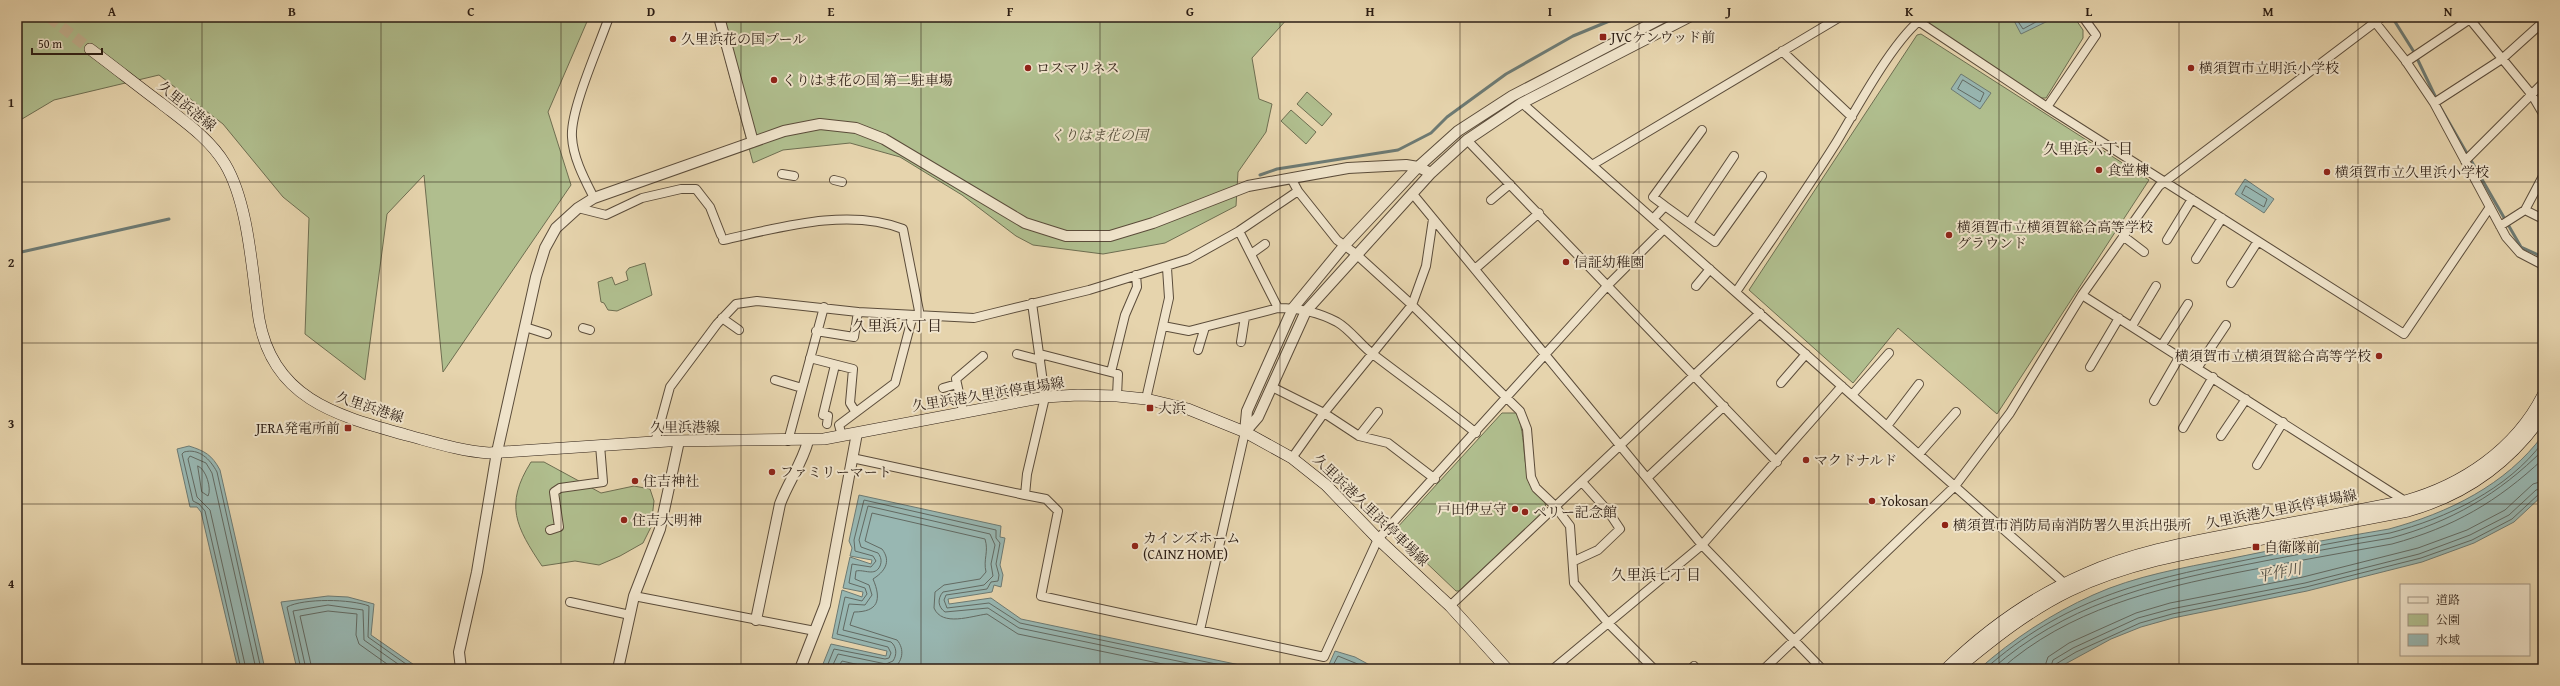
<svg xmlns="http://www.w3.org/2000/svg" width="2560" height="686" font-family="'Gentium Book Plus','Noto Serif JP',serif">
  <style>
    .green { fill: #b0be8e; stroke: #6e6e51 }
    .water { fill: #98b7b2; stroke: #6d7a73 }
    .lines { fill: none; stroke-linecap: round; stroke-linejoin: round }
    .shore { stroke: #626a63; stroke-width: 1 }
    .stream { stroke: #6d7a73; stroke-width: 3 }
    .secondary-tunnel { stroke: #c1b08e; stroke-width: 11; stroke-dasharray: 11 5.5; stroke-linecap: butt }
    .minor-casing { stroke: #5b4c3a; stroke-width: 10 }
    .tertiary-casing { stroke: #5b4c3a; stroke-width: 12 }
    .secondary-casing { stroke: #2d1e14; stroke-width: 12 }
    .minor { stroke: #efe3ca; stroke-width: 8 }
    .tertiary { stroke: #efe3ca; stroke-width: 10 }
    .secondary { stroke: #efe3ca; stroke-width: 11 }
    .grid { fill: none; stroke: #2d1e14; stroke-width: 1; stroke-opacity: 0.55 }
    .poi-dot { fill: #8f2418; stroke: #efe3ca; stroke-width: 1.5 }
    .labels { text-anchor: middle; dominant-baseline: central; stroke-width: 4; stroke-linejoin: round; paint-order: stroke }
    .poi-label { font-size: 14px; fill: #2d1e14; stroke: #efe3ca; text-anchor: start }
    .street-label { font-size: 14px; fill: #2d1e14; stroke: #efe3ca }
    .park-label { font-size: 14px; font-style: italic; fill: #544e39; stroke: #efe3ca }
    .neighbourhood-label { font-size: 15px; fill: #2d1e14; stroke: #efe3ca }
    .water-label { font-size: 15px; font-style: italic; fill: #4d4c43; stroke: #efe3ca }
    .neatline { fill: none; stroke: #2d1e14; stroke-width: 1.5 }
    .grid-label { font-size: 13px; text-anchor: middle; font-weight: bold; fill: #2d1e14 }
  </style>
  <rect width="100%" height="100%" fill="#e6d4ad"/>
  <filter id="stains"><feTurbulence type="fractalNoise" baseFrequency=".005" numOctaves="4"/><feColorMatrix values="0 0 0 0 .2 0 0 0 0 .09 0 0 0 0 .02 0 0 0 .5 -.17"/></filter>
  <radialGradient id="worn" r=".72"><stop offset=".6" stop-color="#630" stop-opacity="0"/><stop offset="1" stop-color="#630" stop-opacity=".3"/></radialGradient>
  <path class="green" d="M17,17H589L548,112L571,185L443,372L424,175L387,214L365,380L305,334L309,218L283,197L223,124L159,75L54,100L17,122Z
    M714,17H1289L1252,58L1259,99L1272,104L1266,132L1238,172L1236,206L1165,243L1103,254L1033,245L1016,236L962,195L900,157L850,143L783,150L753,163Z
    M1933,17H2074L2083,30V38L2046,98H2041L1929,25L1930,19Z
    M1921,34L2149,180L1997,414L1898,328L1853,383L1749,290L1917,35Z
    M1307,92L1332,114L1322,126L1297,104Z
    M1291,110L1316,132L1306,144L1281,121Z
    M645,263L652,295L617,311L608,310L604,303L601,302L598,282L612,277L615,285L628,280L626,272L629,268Z
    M1502,413H1517C1530,448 1516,473 1545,502L1546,509L1459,591H1456L1395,533V530Z
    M531,462H544L601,493L634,486L650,489L654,501L651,527L643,543L620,556L599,565L575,561L542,566C516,527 504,505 531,462Z"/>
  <path class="water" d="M2012,17H2049L2050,20L2021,34Z
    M1961,74L1991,93L1980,109L1951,89Z
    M2245,179L2274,199L2264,213L2235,194Z
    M2543,435V495L2514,522L2474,543L2422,562L2307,591L2173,618L2141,627L2111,639L2056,669H1979C2013,639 2051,614 2093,595C2135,576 2182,568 2228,559C2281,548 2335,538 2389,529C2448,513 2506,485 2543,435Z
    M189,446C205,451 212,455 220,470L265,669H238L201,512L197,507H190L177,449Z
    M859,495L1001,526L1000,537L1005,538L1000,565L1003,575L1001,587L994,585L992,592L948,599L949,604L991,598L1021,619L1259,669H821L831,644L886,656L887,651L832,638L842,590L862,597L863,592L843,588L850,557L871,564L872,560L850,556L852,548L849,541Z
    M328,596L348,597L374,604L371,635L420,669H297L281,602Z
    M1335,651L1355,657L1377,669H1327Z"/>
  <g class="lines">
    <path class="shore" d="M2015,17L2023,29L2045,17
      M1963,80L1984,93L1980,102L1958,89Z
      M2246,186L2267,199L2264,207L2242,194Z
      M198,466C206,469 212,489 208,496L202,492Z
      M241,669L205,511L199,504L193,501L182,454L184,452C199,448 210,459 217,472L261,669
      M246,669L210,510L197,497L188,459L190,456L206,463L212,473L256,669
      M301,669L287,607C304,598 351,599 369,606L368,637L413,669
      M306,669L293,611L328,605L363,610L364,640L405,669
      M312,669L300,616L328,611L357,614L356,635L359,644L394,669
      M826,669L834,649L885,659L889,658L891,653L888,647L837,634L845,597L862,601L867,594L865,588L849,583L852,564L871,567L876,561L873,556L855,551L854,540L864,500L996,530V538L1000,543L996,564L999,575L998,581L991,582L987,589L946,595L944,600L947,608L989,603L1020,623L1240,669
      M831,669L838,654L886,664L893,661C897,655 897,647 891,642L843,630L849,604L865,605L872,595L869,585L855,579L856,571C864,569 875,577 880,566C882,561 881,557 878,553L861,547L859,540L868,506L990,534L995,545L991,564L993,576L984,585L943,592C937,599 938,607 945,612L988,608L1019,628L1216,669
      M837,669L842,661L877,669
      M892,669C903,663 905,649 897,640L850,625L854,612C878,612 882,600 873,579C884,572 892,562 882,549L865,541L872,513L985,539C989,552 983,559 986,572L980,579L944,585L935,592L934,608C942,627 971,616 987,614L1018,634L1187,669
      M1331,669L1338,656L1370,669
      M1985,669C2063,600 2140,581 2241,561C2290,551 2340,541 2390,533C2447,518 2507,490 2543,442
      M1992,669C2065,605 2146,585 2239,566C2290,556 2340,546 2391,538C2451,522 2499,494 2543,450
      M2001,669C2069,609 2154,589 2240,572C2291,562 2341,553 2392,544C2454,527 2497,502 2543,459
      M2044,669L2048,657L2069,643L2136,613L2170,603L2303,577L2418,548L2467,530L2505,510L2533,484L2543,481
      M2050,669L2053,660L2073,648L2138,618L2171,609L2305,583L2419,554L2470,535L2509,515L2536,490L2543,488
      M2055,669L2056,664L2076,652L2140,623L2172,614L2306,587L2421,558L2472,540L2512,519L2539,494L2543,493"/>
    <path class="stream" d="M2392,17L2414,52L2437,100
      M2439,105L2521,247L2543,257
      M1260,175L1277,169L1398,150L1431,133L1447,117L1506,74L1573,36L1619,17
      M17,253L169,219"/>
    <path class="secondary-tunnel" d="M49,17L90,49"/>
    <g class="minor-casing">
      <path id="minor" d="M2371,17L2405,60L2434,103L2506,237L2520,253L2543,265
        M2468,17L2532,95L2542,112
        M1918,21L2047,107L2404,334L2490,207
        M1782,51L1852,117
        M2406,62L2473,17
        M1522,103L2064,583
        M2434,103L2502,59L2543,22
        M2047,107L2096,35L2083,17
        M1467,140L1777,462
        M2465,161L2543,83
        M1592,165L1840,17
        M782,174L794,176
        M834,180L842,182
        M1298,191L1337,240L1356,254L1412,305L1520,411L1527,429L1531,477L1536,488L1555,506L1570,526L1574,583L1608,623L1654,669
        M1412,193L1702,545L1822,669
        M594,198C585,180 573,158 572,137C570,110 599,46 609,17
        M1491,200L1510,184
        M1665,206L1715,242L1762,176
        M578,208L606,215L642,198L681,189H696L710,207L721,235
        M2525,210L2543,176
        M1653,219L1665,206L1653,197L1702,130
        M1689,223L1734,156
        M2500,226L2525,210L2543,219
        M1239,231L1278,308
        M2123,236L2144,252
        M723,240C778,228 848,207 903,229L920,316
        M2167,240L2192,199
        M1251,254L1265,244
        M2196,259L2222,218
        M1475,269L1539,213
        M2231,283L2258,241
        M1696,286L1710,269
        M1736,292C1769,243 1804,194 1836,143C1856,110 1894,38 1924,17
        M2082,295L2405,501
        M722,318L739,330
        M1163,326L1189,331L1278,308C1298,308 1320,313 1337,322C1351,330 1361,346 1374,355C1408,381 1443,406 1476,433
        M2132,326L2156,286
        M525,327L547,334
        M583,328L590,330
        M816,331L854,337L858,312
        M1241,342L1245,317
        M2162,345L2188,304
        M1198,350L1205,327
        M1017,354L1040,360
        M1040,354L1118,374L1117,396
        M810,358L853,369L850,403L855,411
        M2090,367L2119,318
        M2198,367L2226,325
        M1111,372L1125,315L1137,287L1136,275
        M956,379L963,411
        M775,380L802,388
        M1781,383L1806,354
        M1272,387L1324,413L1359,436L1388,443L1435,479
        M943,388L957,384L956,379L983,356
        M1852,395L1889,353
        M1146,399L1169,298L1167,268
        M2154,401L2180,356
        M827,424L828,416L823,415L835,365
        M1887,426L1919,384
        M2183,428L2213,377
        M842,436L839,425L895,383L913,315
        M1359,436L1378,412
        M2221,436L2246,399
        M788,441L824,307
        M655,442L670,387L717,324L736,304L757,301L858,312L935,316L974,318L990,314L1089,290L1189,259L1239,231L1298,191L1292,180
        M1919,454L1956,412
        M852,458L1025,495L1027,474L1045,397L1032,303
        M1292,458L1324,413L1412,305L1426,266L1433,219
        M2257,465L2283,422
        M1647,478L1724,406
        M1025,495L1046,499L1058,511L1041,596L1324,657L1378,539L1608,285L1664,229
        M550,530L559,527L554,492L560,488L603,482L600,445
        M1574,561L1598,550L1620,529L1608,511L1582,482
        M634,596L815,631
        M570,602L630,615
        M1450,606L1760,313
        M1200,630L1245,432
        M1553,669L1702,545L1842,386
        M1691,669L1694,666
        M1764,669L1955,486L2010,413L2082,295L2159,186L2382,17"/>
    </g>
    <g class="tertiary-casing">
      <path id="tertiary" d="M719,17L753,142
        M1245,432L1258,417L1306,311L1431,173L1467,140L1522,103L1689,17
        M1245,432L1247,411L1293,308L1344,246L1418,167L1458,131L1512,96L1664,17
        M756,620L780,504C788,482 802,464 808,441
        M461,669L459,652L477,572L497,452L536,277L545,248L556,228L578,208L594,198L784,131L820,124L856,128L884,139L1025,223L1066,236H1110L1153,223L1248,186L1348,168L1406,165L1418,167L1431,173
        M618,669L634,596L660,529L679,441
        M800,669L825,605L857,433"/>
    </g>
    <g class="secondary-casing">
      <path id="secondary" d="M90,49C114,67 138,86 162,104C185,122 210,139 225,164C249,204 252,273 259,319C273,400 339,416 406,435C433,442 460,451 489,453L668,441L824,439L1045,397L1078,395L1117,396L1146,399L1188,409L1245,432L1292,458L1326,485L1378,539L1450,606L1507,669
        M1946,669C1986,630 2034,596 2085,574C2138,550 2196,541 2253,530C2303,521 2354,511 2405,501C2462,485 2515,450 2543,395
        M1957,669C1992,640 2028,611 2069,591C2125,564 2186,553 2247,542C2301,532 2354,521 2408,511C2465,495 2509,464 2543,415"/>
    </g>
    <use href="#minor" class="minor"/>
    <use href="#tertiary" class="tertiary"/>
    <use href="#secondary" class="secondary"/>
  </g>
  <path class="grid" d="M202,17V669M381,17V669M561,17V669M741,17V669M921,17V669M1100,17V669M1280,17V669M1460,17V669M1639,17V669M1819,17V669M1999,17V669M2179,17V669M2358,17V669M17,182H2543M17,343H2543M17,504H2543"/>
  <g class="poi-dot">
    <rect x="1599" y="33" width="8" height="8" rx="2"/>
    <circle cx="673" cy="39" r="4"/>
    <circle cx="1028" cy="68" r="4"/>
    <circle cx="2191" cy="68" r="4"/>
    <circle cx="774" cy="80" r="4"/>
    <circle cx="2099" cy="170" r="4"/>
    <circle cx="2327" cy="172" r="4"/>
    <circle cx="1949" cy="235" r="4"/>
    <circle cx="1566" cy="262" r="4"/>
    <circle cx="2379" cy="356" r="4"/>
    <rect x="1146" y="404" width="8" height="8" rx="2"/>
    <rect x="344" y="424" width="8" height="8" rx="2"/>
    <circle cx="1806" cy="460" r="4"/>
    <circle cx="772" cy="472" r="4"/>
    <circle cx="635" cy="481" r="4"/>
    <circle cx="1872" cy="501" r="4"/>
    <circle cx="1515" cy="509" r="4"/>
    <circle cx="1525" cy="512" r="4"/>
    <circle cx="624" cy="520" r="4"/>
    <circle cx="1945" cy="525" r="4"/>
    <circle cx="1135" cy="546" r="4"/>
    <rect x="2252" y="543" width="8" height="8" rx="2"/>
  </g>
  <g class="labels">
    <g class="poi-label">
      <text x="1611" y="37">JVCケンウッド前</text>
      <text x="681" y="39">久里浜花の国プール</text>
      <text x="1036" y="68">ロスマリネス</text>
      <text x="2199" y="68">横須賀市立明浜小学校</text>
      <text x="782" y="80">くりはま花の国 第二駐車場</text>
      <text x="2107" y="170">食堂棟</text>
      <text x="2335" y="172">横須賀市立久里浜小学校</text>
      <text x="1957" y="227">横須賀市立横須賀総合高等学校<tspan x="1957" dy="16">グラウンド</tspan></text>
      <text x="1574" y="262">信証幼稚園</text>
      <text x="2371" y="356" text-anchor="end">横須賀市立横須賀総合高等学校</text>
      <text x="1158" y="408">大浜</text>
      <text x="340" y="428" text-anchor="end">JERA発電所前</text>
      <text x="1814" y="460">マクドナルド</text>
      <text x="780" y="472">ファミリーマート</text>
      <text x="643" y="481">住吉神社</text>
      <text x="1880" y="501">Yokosan</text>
      <text x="1507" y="509" text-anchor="end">戸田伊豆守</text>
      <text x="1533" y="512">ペリー記念館</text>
      <text x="632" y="520">住吉大明神</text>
      <text x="1953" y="525">横須賀市消防局南消防署久里浜出張所</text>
      <text x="1143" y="538">カインズホーム<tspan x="1143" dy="16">(CAINZ HOME)</tspan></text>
      <text x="2264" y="547">自衛隊前</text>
    </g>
    <g class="street-label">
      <text transform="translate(187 106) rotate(39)">久里浜港線</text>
      <text transform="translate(988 394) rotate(-9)">久里浜港久里浜停車場線</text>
      <text transform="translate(370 407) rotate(18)">久里浜港線</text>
      <text transform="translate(685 427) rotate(-1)">久里浜港線</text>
      <text transform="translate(2281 509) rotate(-11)">久里浜港久里浜停車場線</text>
      <text transform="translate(1371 510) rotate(44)">久里浜港久里浜停車場線</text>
    </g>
    <g class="park-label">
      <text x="1099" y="135">くりはま花の国</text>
    </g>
    <g class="neighbourhood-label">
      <text x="2088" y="148">久里浜六丁目</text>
      <text x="897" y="325">久里浜八丁目</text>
      <text x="1656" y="574">久里浜七丁目</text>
    </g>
    <g class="water-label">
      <text transform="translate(2279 572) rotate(-11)">平作川</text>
    </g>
  </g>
  <rect width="2560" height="686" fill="none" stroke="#e6d4ad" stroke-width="44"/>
  <rect x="2400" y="584" width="130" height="72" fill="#efe3ca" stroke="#a19481"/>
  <rect x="2408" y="597" width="20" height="6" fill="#efe3ca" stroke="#a19481"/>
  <text x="2436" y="604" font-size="12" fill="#2d1e14">道路</text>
  <rect x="2408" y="614" width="20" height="12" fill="#b0be8e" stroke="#a19481"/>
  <text x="2436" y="624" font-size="12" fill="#2d1e14">公園</text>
  <rect x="2408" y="634" width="20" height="12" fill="#98b7b2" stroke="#a19481"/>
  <text x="2436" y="644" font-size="12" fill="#2d1e14">水域</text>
  <path d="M32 48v6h70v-6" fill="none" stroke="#2d1e14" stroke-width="2"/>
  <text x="38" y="48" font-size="12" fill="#2d1e14" stroke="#efe3ca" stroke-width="3" paint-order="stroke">50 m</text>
  <rect x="22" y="22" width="2516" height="642" class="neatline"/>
  <g class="grid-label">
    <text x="112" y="16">A</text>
    <text x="292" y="16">B</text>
    <text x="471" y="16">C</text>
    <text x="651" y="16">D</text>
    <text x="831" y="16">E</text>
    <text x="1010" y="16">F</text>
    <text x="1190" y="16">G</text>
    <text x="1370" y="16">H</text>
    <text x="1550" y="16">I</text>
    <text x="1729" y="16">J</text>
    <text x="1909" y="16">K</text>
    <text x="2089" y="16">L</text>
    <text x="2268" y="16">M</text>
    <text x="2448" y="16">N</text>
    <text x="11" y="107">1</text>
    <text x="11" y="267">2</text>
    <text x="11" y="428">3</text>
    <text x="11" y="588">4</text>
  </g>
  <rect width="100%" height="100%" filter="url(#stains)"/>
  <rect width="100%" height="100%" fill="url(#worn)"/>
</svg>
